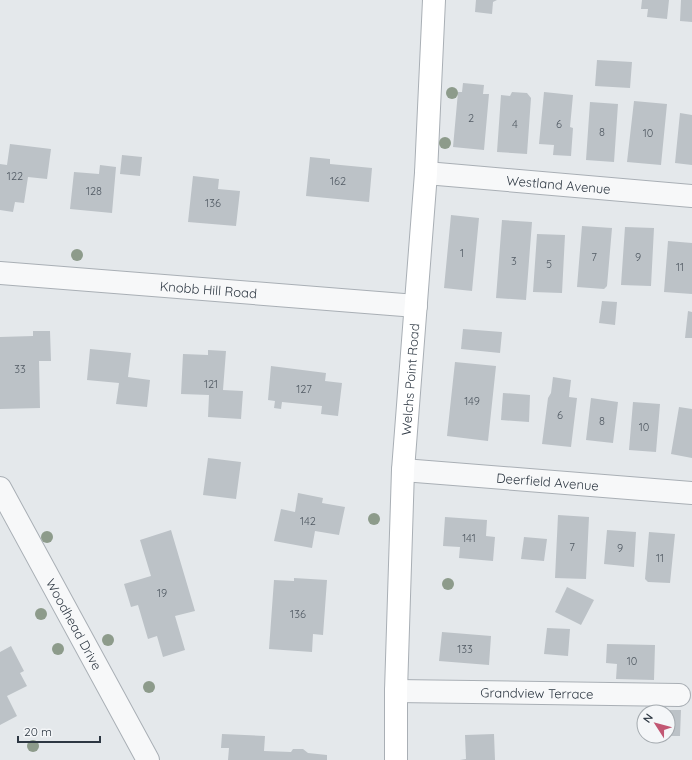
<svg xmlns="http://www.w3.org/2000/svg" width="692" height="760" font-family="Quicksand,sans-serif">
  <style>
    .building { fill: #bcc2c7 }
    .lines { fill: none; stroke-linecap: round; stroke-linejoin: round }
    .street-casing { stroke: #a9afb5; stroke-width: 24 }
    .secondary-casing { stroke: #a9afb5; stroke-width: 24 }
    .street { stroke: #f7f8f9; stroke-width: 22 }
    .secondary { stroke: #fff; stroke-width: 22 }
    .tree { fill: #8d9b8b }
    .labels { text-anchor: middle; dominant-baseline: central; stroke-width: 3; stroke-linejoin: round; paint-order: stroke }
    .number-label { font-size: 11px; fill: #515a63 }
    .street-label { font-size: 13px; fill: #2d3742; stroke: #f4f6f8 }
  </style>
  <rect width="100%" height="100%" fill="#e4e8eb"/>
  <path class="building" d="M476,0H497L493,2L492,14L475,12Z
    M642,0H669L667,19L647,17L648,9H641Z
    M681,0H692V22L680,21Z
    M597,60L632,62L630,88L595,86Z
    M463,83L484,85L483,94H489L484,150L453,147L458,92H462Z
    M512,92L527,93L531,98L527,154L497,152L501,95L510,96Z
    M544,92L573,95L570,127L573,128L571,156L553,155L554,145L539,144Z
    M634,101L667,104L661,165L627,162Z
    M590,102L618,104L614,162L586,160Z
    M680,113L692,115V165L675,163Z
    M10,144L51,149L47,179L28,177L24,203L15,202L13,212L0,210V164L7,165Z
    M122,155L142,157L140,176L120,174Z
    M310,157L330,159V164L372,168L369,202L306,196Z
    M100,165L116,167L112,213L70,209L74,172L99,174Z
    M193,176L219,179L218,189L240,191L236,226L188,222Z
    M451,215L479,218L472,291L444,288Z
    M502,220L532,222L526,300L496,298Z
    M582,226L612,228L607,286L604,289L577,287Z
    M625,227L654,228L651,286L621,285Z
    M537,234L565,235L562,293L533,292Z
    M668,241L692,243V294L664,292Z
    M602,301L617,302L615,325L599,323Z
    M688,311L692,312V338H685Z
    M463,329L502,332L500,353L461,349Z
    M33,331H50L51,361H39L40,408L0,409V337L33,336Z
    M90,349L131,353L128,377L150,380L147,407L116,404L119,383L87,380Z
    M208,350L226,351L223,390L243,391L241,419L208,417L209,395L181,394L183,354L208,355Z
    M455,362L496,366L488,441L447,436Z
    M271,366L326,373L325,381L342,383L338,416L321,414L322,406L282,402L281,409L274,408L275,401L268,400Z
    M553,377L571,380L569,397L577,398L571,447L542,444L548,398L551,393Z
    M503,393L530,395L529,422L501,420Z
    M591,398L618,402L613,443L586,440Z
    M633,402L660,404L656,452L629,450Z
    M679,407L692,409V458L671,454Z
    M208,458L241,462L236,499L203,495Z
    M298,493L323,498L322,503L345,507L339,535L315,531L312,548L274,541L281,509L295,512Z
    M558,515L589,517L586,579L555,578Z
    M445,517L487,520L486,536L495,537L493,561L459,558L460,547L443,546Z
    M171,530L195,611L175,616L185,650L163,657L157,636L148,639L138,605L131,607L124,584L151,576L140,540Z
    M607,530L636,532L634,567L604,564Z
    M649,532L675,534L670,583L648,582L645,579Z
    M524,537L547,539L544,561L521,559Z
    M294,578L327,580L323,635L313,634L312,652L269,649L274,580L294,581Z
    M567,587L594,600L581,625L555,612Z
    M547,628L570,629L568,656L544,654Z
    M442,632L491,636L489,665L439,661Z
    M607,644L655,645L654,680L616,679L617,664L606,663Z
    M11,646L24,671L20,673L27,686L7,696L17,716L0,725V652Z
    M665,710H681L680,736H668V712H665Z
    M222,734L265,736L264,751L291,752L293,749H303L308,753L327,755V760H228L229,748H221Z
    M494,734L495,760H460L466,759L465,735Z"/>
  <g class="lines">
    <g class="street-casing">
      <g id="street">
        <path id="s1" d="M426,173L692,196"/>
        <path id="s2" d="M0,273L416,306"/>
        <path id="s3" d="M403,470L692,493"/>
        <path id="s4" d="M0,488L148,760"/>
        <path id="s5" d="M396,691L679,695"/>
      </g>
    </g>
    <g class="secondary-casing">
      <g id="secondary">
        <path id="s6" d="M396,760V691L403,470L426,173L434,0"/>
      </g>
    </g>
    <use href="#street" class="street"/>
    <use href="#secondary" class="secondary"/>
  </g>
  <g class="tree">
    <circle cx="452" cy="93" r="6"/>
    <circle cx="445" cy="143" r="6"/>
    <circle cx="77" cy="255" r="6"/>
    <circle cx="374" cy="519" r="6"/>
    <circle cx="47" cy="537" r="6"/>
    <circle cx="448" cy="584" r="6"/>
    <circle cx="41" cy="614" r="6"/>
    <circle cx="108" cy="640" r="6"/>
    <circle cx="58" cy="649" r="6"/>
    <circle cx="149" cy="687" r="6"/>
    <circle cx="33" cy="746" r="6"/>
  </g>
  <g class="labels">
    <g class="number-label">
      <text x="471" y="118">2</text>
      <text x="515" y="124">4</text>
      <text x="559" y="124">6</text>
      <text x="602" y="132">8</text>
      <text x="648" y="133">10</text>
      <text x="15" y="176">122</text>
      <text x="338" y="181">162</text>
      <text x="94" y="191">128</text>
      <text x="213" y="203">136</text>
      <text x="462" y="253">1</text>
      <text x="594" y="257">7</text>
      <text x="638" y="257">9</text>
      <text x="514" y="261">3</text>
      <text x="549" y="264">5</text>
      <text x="680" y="267">11</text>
      <text x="20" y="369">33</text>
      <text x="211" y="384">121</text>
      <text x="304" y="389">127</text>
      <text x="472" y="401">149</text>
      <text x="560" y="415">6</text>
      <text x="602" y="421">8</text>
      <text x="644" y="427">10</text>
      <text x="308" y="521">142</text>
      <text x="469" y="538">141</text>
      <text x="572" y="547">7</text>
      <text x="620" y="548">9</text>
      <text x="660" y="558">11</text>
      <text x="162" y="593">19</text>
      <text x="298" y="614">136</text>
      <text x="465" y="649">133</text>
      <text x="632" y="661">10</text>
    </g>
    <g class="street-label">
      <text stroke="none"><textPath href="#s1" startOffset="133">Westland Avenue</textPath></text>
      <text stroke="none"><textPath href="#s2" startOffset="209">Knobb Hill Road</textPath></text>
      <text stroke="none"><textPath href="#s6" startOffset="381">Welchs Point Road</textPath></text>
      <text stroke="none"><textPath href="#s3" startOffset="145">Deerfield Avenue</textPath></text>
      <text stroke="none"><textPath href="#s4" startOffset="155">Woodhead Drive</textPath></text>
      <text stroke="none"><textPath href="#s5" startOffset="141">Grandview Terrace</textPath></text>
    </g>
  </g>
  <g transform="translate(656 724) rotate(306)"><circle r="19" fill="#f4f6f8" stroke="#a4aaaf"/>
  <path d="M0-3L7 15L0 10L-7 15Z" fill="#c25773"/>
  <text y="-6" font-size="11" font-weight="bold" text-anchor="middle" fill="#2d3742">N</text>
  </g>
  <path d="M18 736v6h82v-6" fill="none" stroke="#2d3742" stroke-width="2"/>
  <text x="24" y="736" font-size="12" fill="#2d3742" stroke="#f4f6f8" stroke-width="3" paint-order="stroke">20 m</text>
</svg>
